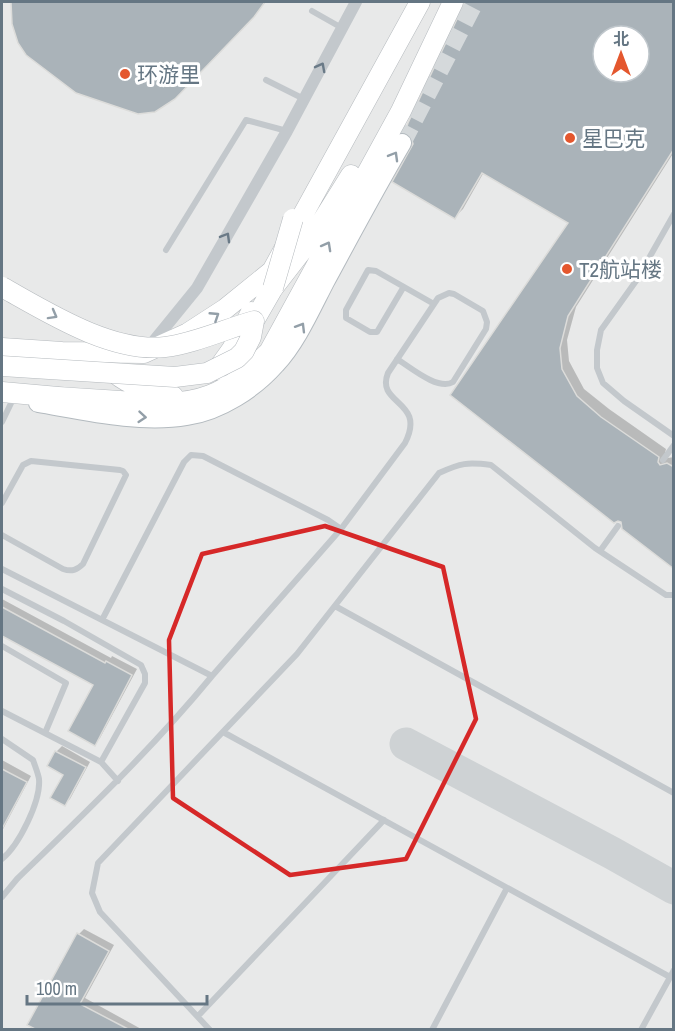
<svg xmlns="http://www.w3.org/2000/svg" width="675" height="1031" font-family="'Archivo Narrow','Noto Sans SC',sans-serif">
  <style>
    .built { fill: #e8e9e9; fill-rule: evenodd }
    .shadow { fill: #0003; fill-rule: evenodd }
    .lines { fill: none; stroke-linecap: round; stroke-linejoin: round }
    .taxiway { stroke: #ced2d4; stroke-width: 33 }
    .building { fill: #aab3b9; stroke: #dcdcda; stroke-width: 1.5; fill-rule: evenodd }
    .secondary-tunnel { stroke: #d5d9db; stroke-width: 18; stroke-dasharray: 18 9; stroke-linecap: butt }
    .secondary-casing { stroke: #b3babf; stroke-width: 20 }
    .primary-casing { stroke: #b5babe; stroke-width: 21 }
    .lane { stroke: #c3c8cc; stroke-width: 6 }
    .street { stroke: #c3c8cc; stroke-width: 12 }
    .secondary { stroke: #fff; stroke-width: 18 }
    .primary { stroke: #fff; stroke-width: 20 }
    .primary-bridge-casing { stroke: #b5babe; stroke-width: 21; stroke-linecap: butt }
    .primary-bridge { stroke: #fff; stroke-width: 20 }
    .oneway { stroke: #6a7a87 }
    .oneway2 { stroke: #939fa8 }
    .marked { fill: none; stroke: #d62828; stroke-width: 4.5; stroke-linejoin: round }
    .poi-dot { fill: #e4572e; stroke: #fff; stroke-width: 2 }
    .labels { text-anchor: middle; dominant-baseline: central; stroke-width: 6; stroke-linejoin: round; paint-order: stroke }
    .poi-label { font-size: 21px; fill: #657683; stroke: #fff; text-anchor: start }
  </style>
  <rect width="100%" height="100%" fill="#fafaf8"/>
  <path class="built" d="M2,2H673V1029L2,1030ZM603,36H639V72H603Z"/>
  <path class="shadow" d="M13,2H266L174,98L13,24Z
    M466,2H674V152L576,307L567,340L569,361L584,389L609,409L666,449L665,453L668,458L674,457V567L623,521L452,395L570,222L484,172L463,209L455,217ZM603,36H639V72H603Z
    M2,599L111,658L112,656L137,669L100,738L94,744L95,684L2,635Z
    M62,746L90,762L70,799L64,804L65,774L56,752Z
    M2,760L31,776L2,831Z
    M84,929L114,945L85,998L143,1030H38L29,1025L79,934Z"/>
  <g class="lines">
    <path class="taxiway" d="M406,744L612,853L674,888"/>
  </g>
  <path class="building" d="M11,2H265L254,17L175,99L155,112L138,114L76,93L26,55L18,43L12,24Z
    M465,2H674V149L568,316L560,348L562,369L577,396L601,417L659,457L658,462L660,465L667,463L674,467V569L622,529L621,522L618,521L614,523L450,395L568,223L482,173L455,219L392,182L413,144L411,137L405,132L408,123ZM603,36H639V72H603Z
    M2,607L105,663L106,661L132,675L95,746L68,731L93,685L2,636Z
    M55,751L86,767L65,806L50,798L63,775L47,766Z
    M2,769L27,782L2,829Z
    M77,933L109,951L80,1004L128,1029H35L27,1025Z"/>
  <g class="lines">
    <path class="secondary-tunnel" d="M402,143L475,2"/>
    <g class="secondary-casing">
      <path id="secondary" d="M38,403C85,411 140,424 187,416C220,411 254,389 276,364C296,343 311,309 325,282C350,236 375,189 402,143"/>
    </g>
    <g class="primary-casing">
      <path id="primary" d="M254,321L273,288L311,239L351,175
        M2,348L62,352L144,353L188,333L225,309L272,271L420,2
        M217,370L232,349L251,312
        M115,373C129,386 154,392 173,396
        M2,392C41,396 80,399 120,401C151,403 181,406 210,395C234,386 251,369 269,352L401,111L453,2"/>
    </g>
    <path class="lane" d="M312,11L342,28
      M266,80L304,99
      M674,214L636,281L601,330L597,350V368L603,383L624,401L674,436
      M166,250L246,120L287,131
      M403,288L377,332H370L346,318V310L368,270L376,271L434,304
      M2,422L14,397
      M663,460L674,445
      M2,503L23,465L31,461L120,470L123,471L126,475L83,564C77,570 72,572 63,569L2,535
      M600,551L618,526
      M2,569L212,676C152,749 84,814 17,879L2,897
      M2,589L64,621L141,665L145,674V683L101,762L118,781
      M335,606L674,793
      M102,620L184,462L191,455L203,456L328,520L341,529
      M2,646L66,683L45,733
      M212,676L341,529L405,443C427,400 375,405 388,373L438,298L449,293L454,294L483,311L487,322L486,329L453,382C438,391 410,367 397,359
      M2,711L101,762
      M223,732L670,977
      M2,739L33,760C35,766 38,773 39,779C41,801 19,845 2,859
      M198,1016L384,820
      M210,1030L100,912L92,893L98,863L297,654L439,473C461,463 467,462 491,465L595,548L666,595H674
      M432,1030L507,888
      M641,1030L674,970"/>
    <path class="street" d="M149,347L197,288L287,131L356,2"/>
    <use href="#secondary" class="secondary"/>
    <use href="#primary" class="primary"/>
    <g class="primary-bridge-casing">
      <path id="primary-bridge" d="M2,287C47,312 111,353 165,347C196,343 225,329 254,321L251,337L244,351L237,358L207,373L175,377L2,366
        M273,288L293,219"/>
    </g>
    <use href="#primary-bridge" class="primary-bridge"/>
  </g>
  <defs><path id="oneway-chevron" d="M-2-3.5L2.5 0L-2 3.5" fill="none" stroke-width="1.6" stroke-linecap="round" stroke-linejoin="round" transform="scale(1.5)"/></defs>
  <g class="oneway">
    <use href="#oneway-chevron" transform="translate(321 67) rotate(-62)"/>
    <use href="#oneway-chevron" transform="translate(226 237) rotate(-60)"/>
  </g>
  <g class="oneway2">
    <use href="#oneway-chevron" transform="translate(394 156) rotate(-60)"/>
    <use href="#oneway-chevron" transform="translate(327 246) rotate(-61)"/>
    <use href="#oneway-chevron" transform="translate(53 315) rotate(29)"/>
    <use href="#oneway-chevron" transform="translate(215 316) rotate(-33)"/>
    <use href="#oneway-chevron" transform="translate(301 327) rotate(-59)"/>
    <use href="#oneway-chevron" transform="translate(142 417) rotate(5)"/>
  </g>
  <path class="marked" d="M325,526L443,567L476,719L406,859L290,875L173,798L169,640L202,554Z"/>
  <g class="poi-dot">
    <circle cx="125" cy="74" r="6"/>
    <circle cx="570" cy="138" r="6"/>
    <circle cx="567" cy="269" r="6"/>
  </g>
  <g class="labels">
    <g class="poi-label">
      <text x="137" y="74">环游里</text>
      <text x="582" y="138">星巴克</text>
      <text x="579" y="269">T2航站楼</text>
    </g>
  </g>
  <rect width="675" height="1031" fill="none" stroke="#657683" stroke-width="6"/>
  <g transform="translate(621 54)"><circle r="28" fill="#ffffff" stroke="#c1c8cd" stroke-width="1.5"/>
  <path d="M0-4.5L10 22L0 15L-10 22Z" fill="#e4572e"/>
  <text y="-9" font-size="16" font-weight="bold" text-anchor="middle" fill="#657683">北</text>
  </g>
  <path d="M27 995v9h180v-9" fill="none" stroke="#657683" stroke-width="3"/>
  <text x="36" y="995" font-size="18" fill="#657683" stroke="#ffffff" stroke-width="4.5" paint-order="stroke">100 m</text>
</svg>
